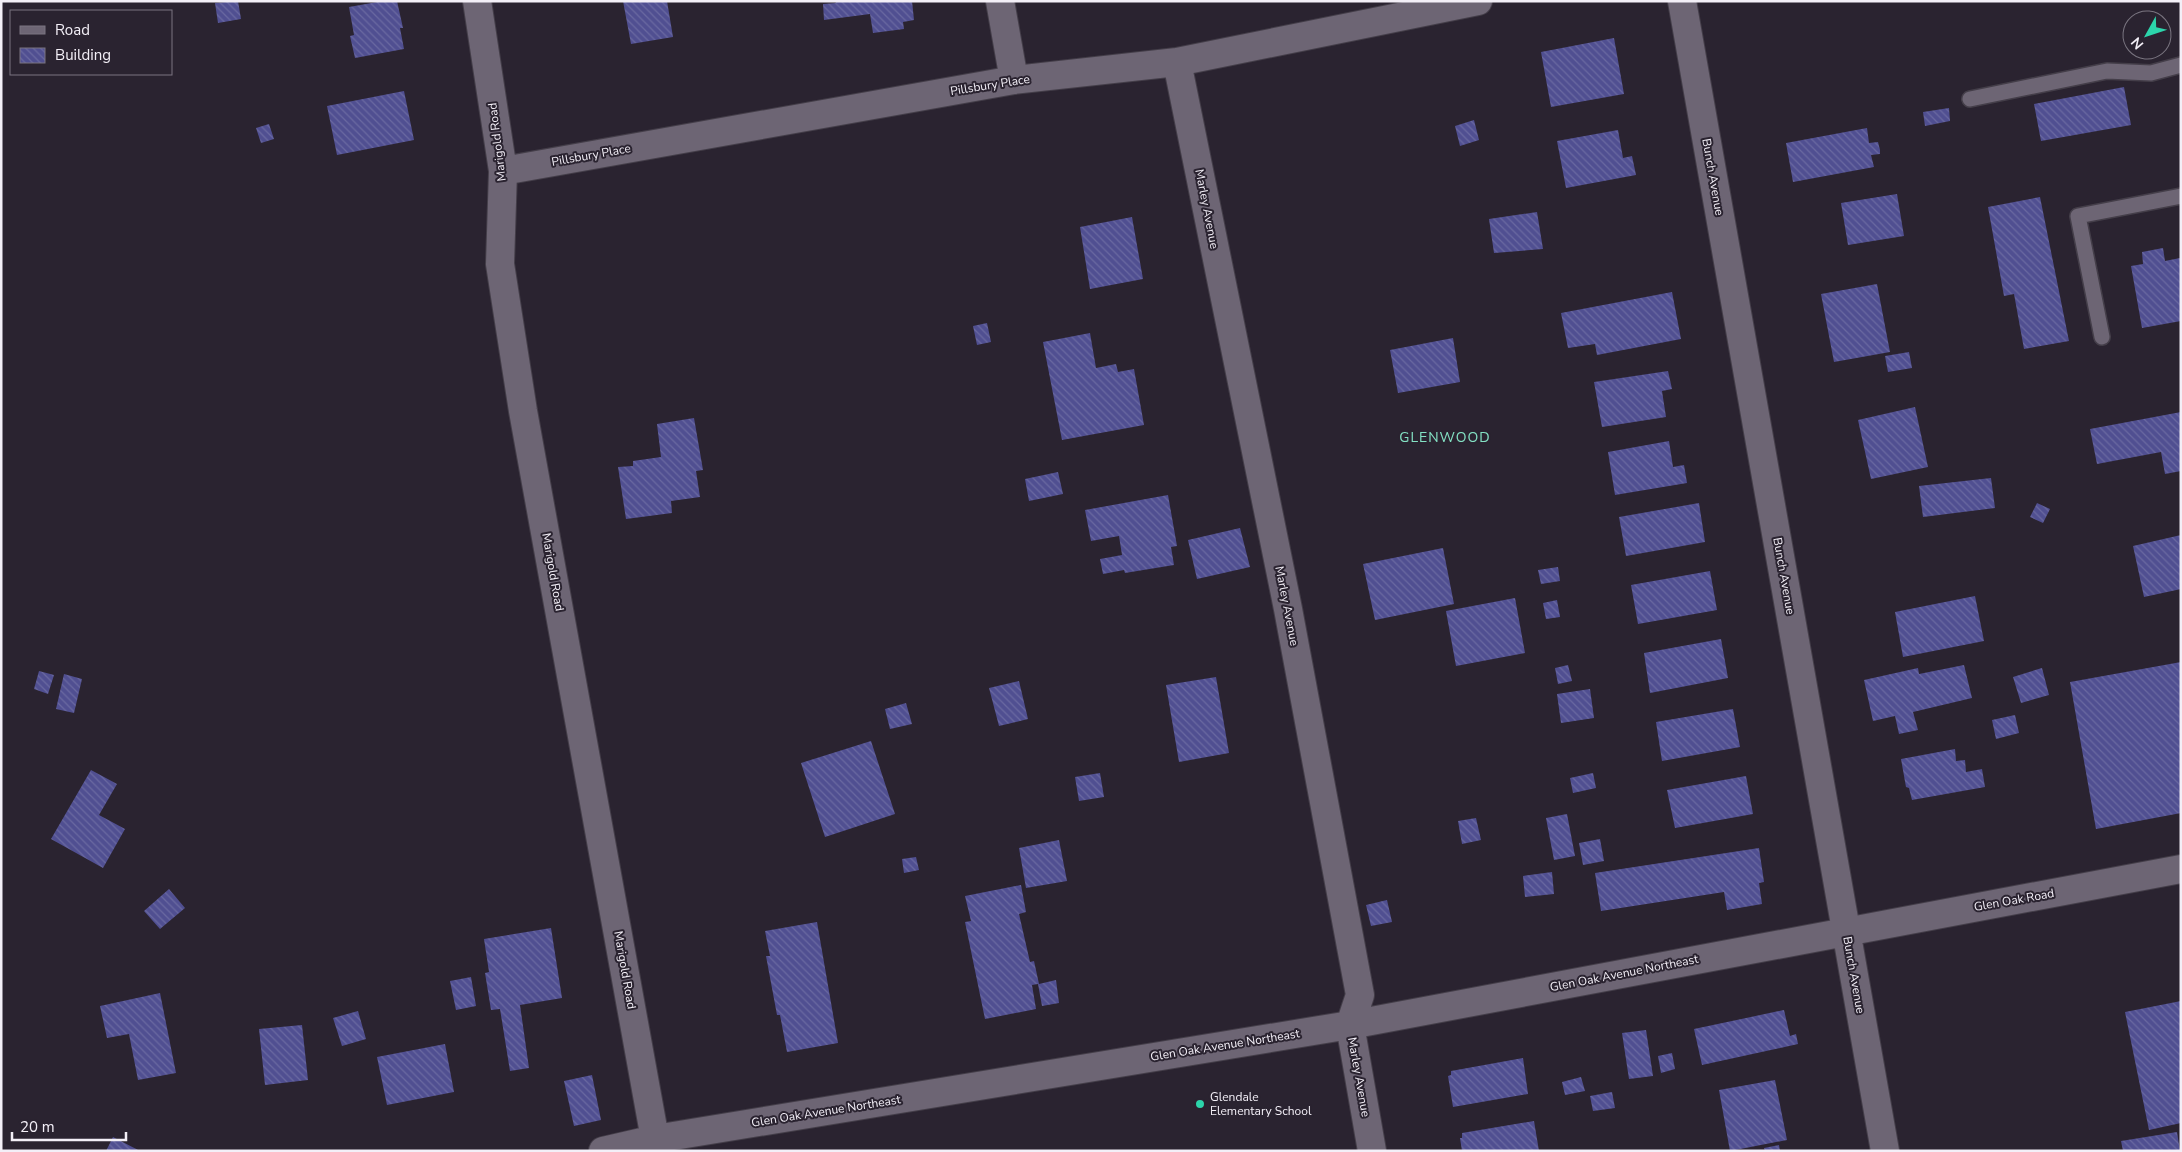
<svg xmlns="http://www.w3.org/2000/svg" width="2182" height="1152" font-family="'Nunito Sans',sans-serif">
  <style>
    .building { fill: url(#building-back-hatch) }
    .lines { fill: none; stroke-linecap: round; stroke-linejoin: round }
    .service-casing { stroke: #443e49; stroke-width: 18 }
    .minor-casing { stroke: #443e49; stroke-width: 30 }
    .service { stroke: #6d6574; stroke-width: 15 }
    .minor { stroke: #6d6574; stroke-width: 28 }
    .poi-dot { fill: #2cd5ab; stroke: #2a2330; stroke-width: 2 }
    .labels { text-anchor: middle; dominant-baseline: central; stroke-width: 4; stroke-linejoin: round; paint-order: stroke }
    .street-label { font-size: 12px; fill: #f3eff7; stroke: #2a2330 }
    .poi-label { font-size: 12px; fill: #f3eff7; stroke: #2a2330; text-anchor: start }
    .neighbourhood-label { font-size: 14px; letter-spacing: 1px; fill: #84e2c4; stroke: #2a2330 }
  </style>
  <defs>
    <pattern id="building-back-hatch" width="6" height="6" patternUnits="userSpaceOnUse" patternTransform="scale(1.25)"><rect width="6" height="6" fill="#504f91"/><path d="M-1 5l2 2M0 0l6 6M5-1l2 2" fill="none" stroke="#6a69a1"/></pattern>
  </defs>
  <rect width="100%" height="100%" fill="#2a2330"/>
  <path class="building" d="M238,1L241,19L218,23L215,3Z
    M383,1H397L403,28H400L404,49L355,58L350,36L354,35L349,7Z
    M623,1H667L673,37L631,44Z
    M835,1H912L914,20L903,22L904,29L873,33L870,14L824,20L823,4L836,3Z
    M1614,38L1624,94L1551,107L1541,52Z
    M2124,87L2131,125L2041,141L2034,104Z
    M404,91L414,140L337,155L327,106Z
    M1949,108L1950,121L1925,126L1923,112Z
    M1474,120L1479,140L1460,146L1455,126Z
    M269,124L274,139L261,143L256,128Z
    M1867,128L1869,143L1878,142L1880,150V154L1871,155L1874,167L1793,182L1786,143Z
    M1618,130L1623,158L1632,156L1636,175L1566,188L1557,141Z
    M1897,194L1904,236L1848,245L1841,203Z
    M2040,197L2069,341L2024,349L2014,294L2004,296L1988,207Z
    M1537,212L1543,249L1494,253L1489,219Z
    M1132,217L1143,279L1090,289L1080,227Z
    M2163,248L2165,261L2180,258L2181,260V321L2142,328L2131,266L2143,264L2142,252Z
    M1877,284L1890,352L1834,362L1821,294Z
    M1672,292L1681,339L1597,355L1595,344L1568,348L1561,313Z
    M987,323L991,342L977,345L973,326Z
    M1090,333L1096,368L1116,364L1118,372L1134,369L1144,425L1062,440L1043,342Z
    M1453,338L1460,382L1398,393L1390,350Z
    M1909,352L1912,368L1888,372L1885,356Z
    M1668,371L1672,389L1662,391L1666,417L1602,427L1594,382Z
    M1915,407L1928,467L1871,479L1858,420Z
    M2181,412V471L2165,474L2161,452L2097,464L2090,429Z
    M694,418L703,470L696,471L700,497L671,501L672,513L626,519L618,467L633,466V461L661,457L657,424Z
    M1669,441L1673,467L1684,465L1687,483L1615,495L1608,452Z
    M1058,472L1063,494L1029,501L1025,479Z
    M1991,478L1995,508L1923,517L1919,486Z
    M1168,495L1177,546L1171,547L1174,565L1125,573L1124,570L1103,574L1100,559L1122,555L1119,536L1091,541L1085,510Z
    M1699,503L1705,542L1626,556L1619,517Z
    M2037,503L2050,509L2043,523L2030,517Z
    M1240,528L1250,567L1197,579L1188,540Z
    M2181,535V589L2144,597L2133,546Z
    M1443,548L1454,604L1375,620L1363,564Z
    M1558,567L1560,581L1541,584L1538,570Z
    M1710,571L1717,610L1638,624L1631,585Z
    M1975,596L1984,641L1903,657L1895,612Z
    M1515,598L1525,653L1456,666L1446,611Z
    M1557,600L1560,617L1546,619L1543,603Z
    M1721,639L1728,678L1650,693L1644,653Z
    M2181,662V813L2096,829L2070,682Z
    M1568,665L1572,681L1558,684L1555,668Z
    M1964,665L1972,698L1913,712L1918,730L1899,734L1895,716L1873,721L1864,680L1918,668L1919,674Z
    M2042,668L2049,695L2021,703L2013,677Z
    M39,671L54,675L48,694L34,689Z
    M64,674L82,679L74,713L56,709Z
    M1216,677L1229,753L1179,762L1166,685Z
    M1019,681L1028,719L999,726L989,688Z
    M1590,689L1594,718L1561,723L1557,694Z
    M906,703L912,724L890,729L885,709Z
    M1733,709L1740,747L1662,761L1656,722Z
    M2015,715L2019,733L1996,739L1992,720Z
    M871,741L895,814L825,837L801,763Z
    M1955,749L1956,761L1965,760L1966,772L1982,769L1985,787L1912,800L1909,788L1906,787L1901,759Z
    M91,770L117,784L99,815L125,829L103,868L51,839Z
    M1100,773L1104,797L1079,801L1075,777Z
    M1593,773L1596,788L1573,793L1570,778Z
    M1746,776L1753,814L1675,828L1667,790Z
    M1567,814L1575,856L1554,860L1546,818Z
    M1476,818L1481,840L1462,844L1458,821Z
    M1600,839L1604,861L1583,865L1579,843Z
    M1059,840L1067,881L1026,888L1019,848Z
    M1759,848L1764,882L1759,883L1762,904L1727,910L1724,892L1601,911L1595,873Z
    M916,857L919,870L904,873L902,859Z
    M1552,872L1554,894L1525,897L1523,876Z
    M1021,885L1026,912L1019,914L1030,962L1034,961L1039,984L1056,980L1059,1003L1042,1006L1038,984L1032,985L1036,1009L985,1019L965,922L971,921L965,896Z
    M169,889L185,908L160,929L144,911Z
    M1387,900L1392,922L1371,926L1366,905Z
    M817,922L838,1043L787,1052L780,1015H777L766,956H770L765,931Z
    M551,928L562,998L520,1005L529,1068L510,1071L500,1009L491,1010L485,973L489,972L484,939Z
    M471,977L476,1006L456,1010L450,981Z
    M160,993L176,1073L138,1080L129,1034L107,1038L100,1006Z
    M2181,1001V1123L2149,1130L2125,1012Z
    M1784,1010L1790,1036L1796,1034L1798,1044L1702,1065L1694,1029Z
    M358,1011L366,1039L342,1046L333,1018Z
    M302,1025L308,1080L265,1085L259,1029Z
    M1646,1030L1653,1076L1629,1079L1622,1033Z
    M445,1044L454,1092L387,1105L377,1057Z
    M1672,1053L1675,1069L1661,1073L1658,1056Z
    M1523,1058L1528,1094L1453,1107L1448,1076L1451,1075V1071Z
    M592,1075L601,1120L574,1126L564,1081Z
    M1581,1077L1585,1091L1565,1095L1562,1082Z
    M1775,1080L1787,1140L1730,1151L1719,1090Z
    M1612,1092L1615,1108L1593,1111L1590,1096Z
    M1534,1121L1539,1151H1462L1460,1138H1462V1133Z
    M2177,1132L2180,1151H2123L2121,1141Z
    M113,1137L140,1151H106Z
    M1779,1145L1780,1151H1765L1764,1148Z"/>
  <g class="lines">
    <g class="service-casing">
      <path id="service" d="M1970,99L2107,71L2151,73L2181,65
        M2102,337L2078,216L2181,196"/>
    </g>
    <g class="minor-casing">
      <path id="minor" d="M477,1L503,171L500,264L523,411L655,1139
        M1000,1L1014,80
        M1682,1L1885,1151
        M1177,62L1288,609L1360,995L1350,1025L1372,1151
        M503,171L1014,80L1177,62L1478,1
        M603,1151L655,1139L1350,1025L2181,869"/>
    </g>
    <use href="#service" class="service"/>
    <use href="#minor" class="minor"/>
  </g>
  <circle class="poi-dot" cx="1200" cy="1104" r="5"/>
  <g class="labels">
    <g class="street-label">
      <text transform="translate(990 85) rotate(-9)">Pillsbury Place</text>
      <text transform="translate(497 142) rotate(-97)">Marigold Road</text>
      <text transform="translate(591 155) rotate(-10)">Pillsbury Place</text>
      <text transform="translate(1713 177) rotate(80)">Bunch Avenue</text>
      <text transform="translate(1207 209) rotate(79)">Marley Avenue</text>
      <text transform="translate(553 572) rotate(80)">Marigold Road</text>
      <text transform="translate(1784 576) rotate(80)">Bunch Avenue</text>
      <text transform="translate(1287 606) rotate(79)">Marley Avenue</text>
      <text transform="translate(2014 900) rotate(-10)">Glen Oak Road</text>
      <text transform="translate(625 970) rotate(80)">Marigold Road</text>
      <text transform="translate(1624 973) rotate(-11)">Glen Oak Avenue Northeast</text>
      <text transform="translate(1854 975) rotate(80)">Bunch Avenue</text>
      <text transform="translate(1225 1045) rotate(-9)">Glen Oak Avenue Northeast</text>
      <text transform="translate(1359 1077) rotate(80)">Marley Avenue</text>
      <text transform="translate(826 1111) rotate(-9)">Glen Oak Avenue Northeast</text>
    </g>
    <g class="poi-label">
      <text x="1210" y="1097">Glendale<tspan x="1210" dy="14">Elementary School</tspan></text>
    </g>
    <g class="neighbourhood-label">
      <text x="1445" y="437">GLENWOOD</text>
    </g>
  </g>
  <rect width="2182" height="1152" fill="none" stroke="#f3eff7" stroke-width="5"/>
  <rect x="10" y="10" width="162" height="65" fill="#2a2330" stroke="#7a7580"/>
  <rect x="20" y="26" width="25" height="8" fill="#6d6574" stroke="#7a7580"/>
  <text x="55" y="35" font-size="15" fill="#f3eff7">Road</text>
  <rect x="20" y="48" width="25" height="15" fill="url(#building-back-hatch)" stroke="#7a7580"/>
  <text x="55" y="60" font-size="15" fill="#f3eff7">Building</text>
  <g transform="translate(2147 35) rotate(230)"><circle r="24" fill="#2a2330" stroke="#7a7580"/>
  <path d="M0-4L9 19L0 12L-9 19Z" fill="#2cd5ab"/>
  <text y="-8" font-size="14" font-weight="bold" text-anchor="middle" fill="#f3eff7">N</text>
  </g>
  <path d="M12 1132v8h114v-8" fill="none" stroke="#f3eff7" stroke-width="2.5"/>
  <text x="20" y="1132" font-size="15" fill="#f3eff7" stroke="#2a2330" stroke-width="4" paint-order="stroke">20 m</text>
</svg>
